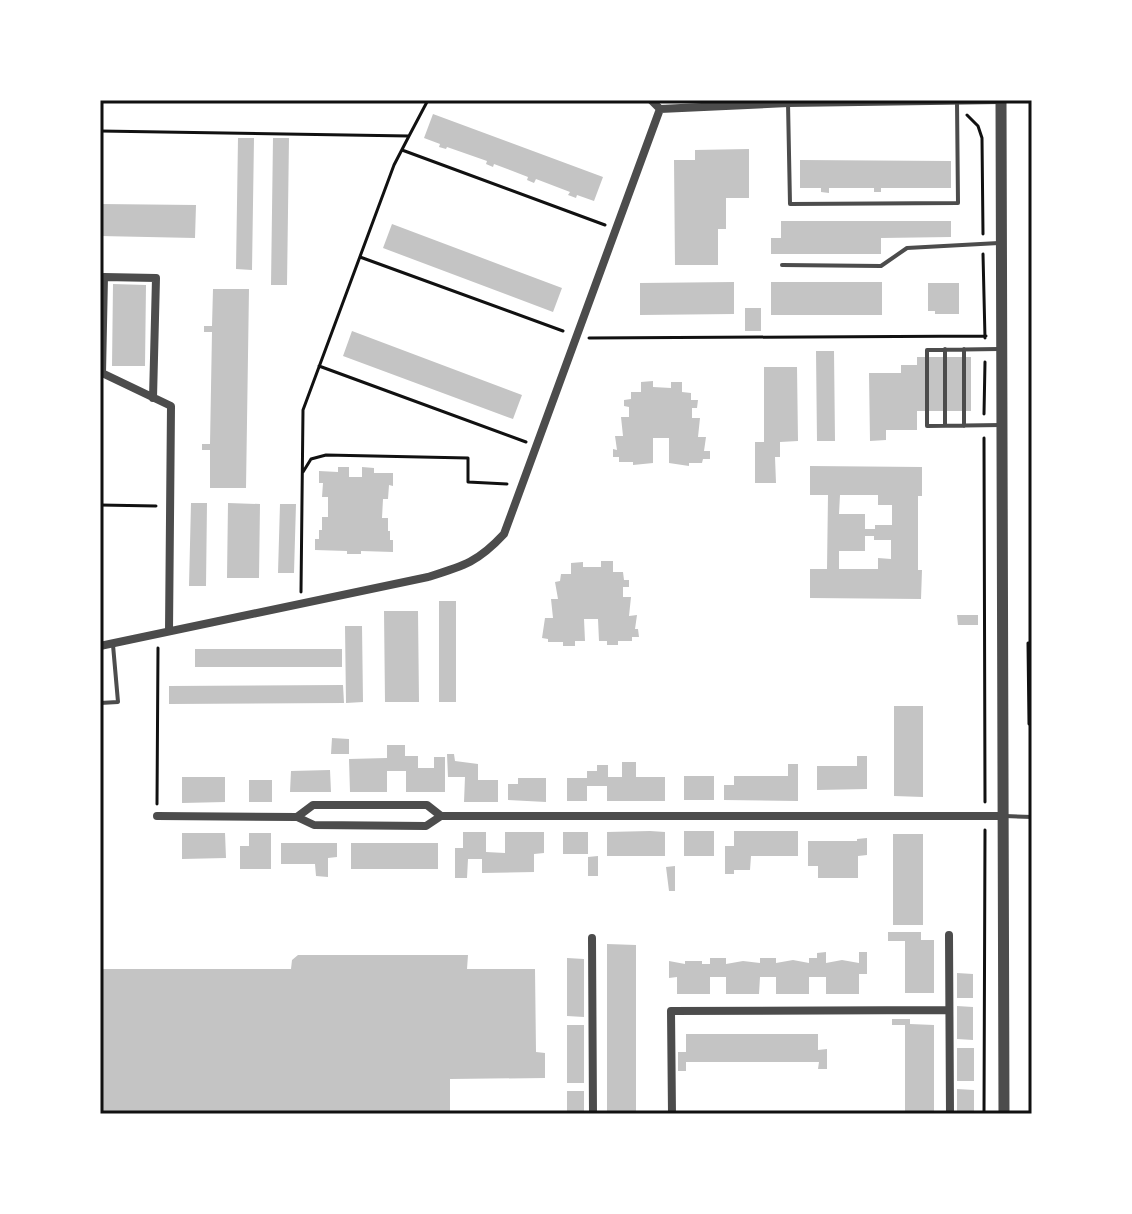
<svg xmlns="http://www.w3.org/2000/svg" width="1132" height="1214" font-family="'Crimson Pro',serif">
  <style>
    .building { fill: #c4c4c4; fill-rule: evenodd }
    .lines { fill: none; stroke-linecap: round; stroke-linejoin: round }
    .path { stroke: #111; stroke-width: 3 }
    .service { stroke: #4c4c4c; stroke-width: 4 }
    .minor { stroke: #4c4c4c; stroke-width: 8 }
    .tertiary { stroke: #4c4c4c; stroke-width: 11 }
    .neatline { fill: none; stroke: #111; stroke-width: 3 }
  </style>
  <rect width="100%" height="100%" fill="#fff"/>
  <path class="building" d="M433,114L603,177L594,201L577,195L576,198L568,195L570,192L536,179L534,183L527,180L528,177L494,164L493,167L486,164L487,161L447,147L446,149L439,147L440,144L424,138Z
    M238,138H254L252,270L236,269Z
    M273,138H289L287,285H271Z
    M749,149V198H726V229H718V265H675L674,160H695V150Z
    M800,160L951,161V188H881V192H874V188H829V193L821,192V188H800Z
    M100,204L196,205L195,238L100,236Z
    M781,221H951V237L881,238V254H771V238H781Z
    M392,224L562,288L553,312L383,248Z
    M734,282V314L640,315V283Z
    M771,282H882V315H771Z
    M928,283H959V314H935V311H928Z
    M113,284L146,285L145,366H112Z
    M213,289H249L246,488H210V450H202V444H210L212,332H204V326H212Z
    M745,308H761V331H745Z
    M352,331L522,395L513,419L343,356Z
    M816,351H834L835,441H817Z
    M917,357H971V411H917V430H886V440L870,441L869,373H901V365H917Z
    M764,367H797L798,441L780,442V457H775L776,483H755V442H764Z
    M653,381V387L671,388V382H682V392L691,393V400H698L697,408H692V418H700L698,437H706L704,451H710V459H703L702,463H689V466L669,463V438H653V463L633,465V462H619V457H613V449L617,450L615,436H623L621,417H629V407L624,406V400L631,399V392H641V382Z
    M810,466L922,467V496H918V570H922L921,599L810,598V569H827L828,495H810ZM840,495H878V505H892V525H875V529H865V514H839ZM865,536H874V540H891V559L878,558V569H839V551H865Z
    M338,467H349V477H362V467L374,468V473H393V486L389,485L388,499H383L382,518H388V531H390V540H393V552L361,551V554H347V551L315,550V539H319V530H322V517H328V497H322L323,483H319V471L338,472Z
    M191,503H207L206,586H189Z
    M228,503L260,504L259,578H227Z
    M280,504H296L294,573H278Z
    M601,561H613V572H623L624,580H629V587H623V597H631L629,616L637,615L635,629H638L639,637H632V641H618V645H607V641H599L598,619H584L585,641H575V646H563V642H548V639L542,638L545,618H553L551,599H558L555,582L560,581L561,574H571V563L583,562V567H601Z
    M439,601H456V702H439Z
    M384,611H418L419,702H385Z
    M957,615H978V625H958Z
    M345,626H362L363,702L346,703Z
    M195,649H342V667H195Z
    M343,685L344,703L169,704V686Z
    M894,706H923V797L894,796Z
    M332,738L349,739V754H331Z
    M387,745H405V756H418V768H434V757H445V792H406V771H387V792H350L349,759L387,758Z
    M447,754H454L455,761L478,764V780H498V802H464L465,777H448Z
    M857,756H867V789L817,790V766H857Z
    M622,762H636V777H665V801H607V786H587V801H567V778H587V771H597V765H608V777H622Z
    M788,764H798V801L724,800V785H734V776H788Z
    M330,770L331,792H290L291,771Z
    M684,776H714V800H684Z
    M182,777H225V802L182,803Z
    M518,778H546V802L508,800V784H518Z
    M249,780H272V802H249Z
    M650,831L665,832V856H607V832Z
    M684,831H714V856H684Z
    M734,831H798V856H751L750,870H734V874H725V846H734Z
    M463,832H486V852L505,853V832H544V853L534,854V872L482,873V859H468L467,878H455V848H463Z
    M563,832H588V854H563Z
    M182,833H225L226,858L182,859Z
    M249,833H271V869H240V846H249Z
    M893,834H923V925H893Z
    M867,838V855L858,856V878H818V866H808V841H857V839Z
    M281,843H337V857L328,858V877L316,876L315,864H281Z
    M351,843H438V869H351Z
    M598,856V876H588V857Z
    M675,866V891H669L666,867Z
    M888,932H921V940H934V993H905V941H888Z
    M607,944L636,945V1114H607Z
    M826,952V963L842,960L859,963V952H867V974H859V994H826V977H809V994H776V977H760L759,994H726V977H710V994H677V977L669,978V961L685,964V961H702V964H710V958H726V964L743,961L760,963V958H776V963L793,960L809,963V958H817V953Z
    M298,955H468L467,969H535L536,1052L545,1053V1078L450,1079V1114H100V969H291L292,960Z
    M567,958L584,959V1017L567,1016Z
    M957,973L973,974V998H957Z
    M957,1006L973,1007V1040L957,1039Z
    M892,1019H910V1024L934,1025V1114H905V1025H892Z
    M567,1025H584V1083H567Z
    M686,1034H818V1050L827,1049V1069H818L819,1062H686V1071H678V1052H686Z
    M957,1048H974V1081H957Z
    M957,1089L974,1090V1114H957Z
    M567,1091H584V1114H567Z"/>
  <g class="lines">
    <path class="path" d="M967,115L978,126L982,138L983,234
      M100,131L409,136L428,100
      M402,150L605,225
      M983,254L985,338
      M360,257L563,331
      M589,338L986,336
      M319,366L526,442
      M984,414L985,362
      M984,438L985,802
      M303,472L311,459L326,455L468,458V482L507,484
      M100,505L156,506
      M301,592L303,410L394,165L409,136
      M1032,643H1028L1029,724H1032
      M157,804L158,648
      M984,1114L985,830"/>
    <path class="service" d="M1003,101H1032
      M788,103L790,204L958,203L957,102
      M782,265L881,266L907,248L999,243
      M964,349V426
      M999,349L927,350V426L1002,425
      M945,426V349
      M100,703L118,702L113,645
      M1005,816L1032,817"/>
    <path class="minor" d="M651,100L660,109
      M153,398L156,278L104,277L102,373L171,406L169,631
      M100,646L428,577C464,566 478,562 504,534L660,109L788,103L1001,100
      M157,816L297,817L313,805H427L441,816H1003
      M297,817L314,825L426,826L441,816
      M949,935L950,1114
      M592,938L593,1114
      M672,1114L671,1011L949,1010"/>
    <path class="tertiary" d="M1001,100L1004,1114"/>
  </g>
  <rect width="1132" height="1214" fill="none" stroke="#ffffff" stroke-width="204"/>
  <rect x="102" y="102" width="928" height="1010" class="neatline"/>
</svg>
